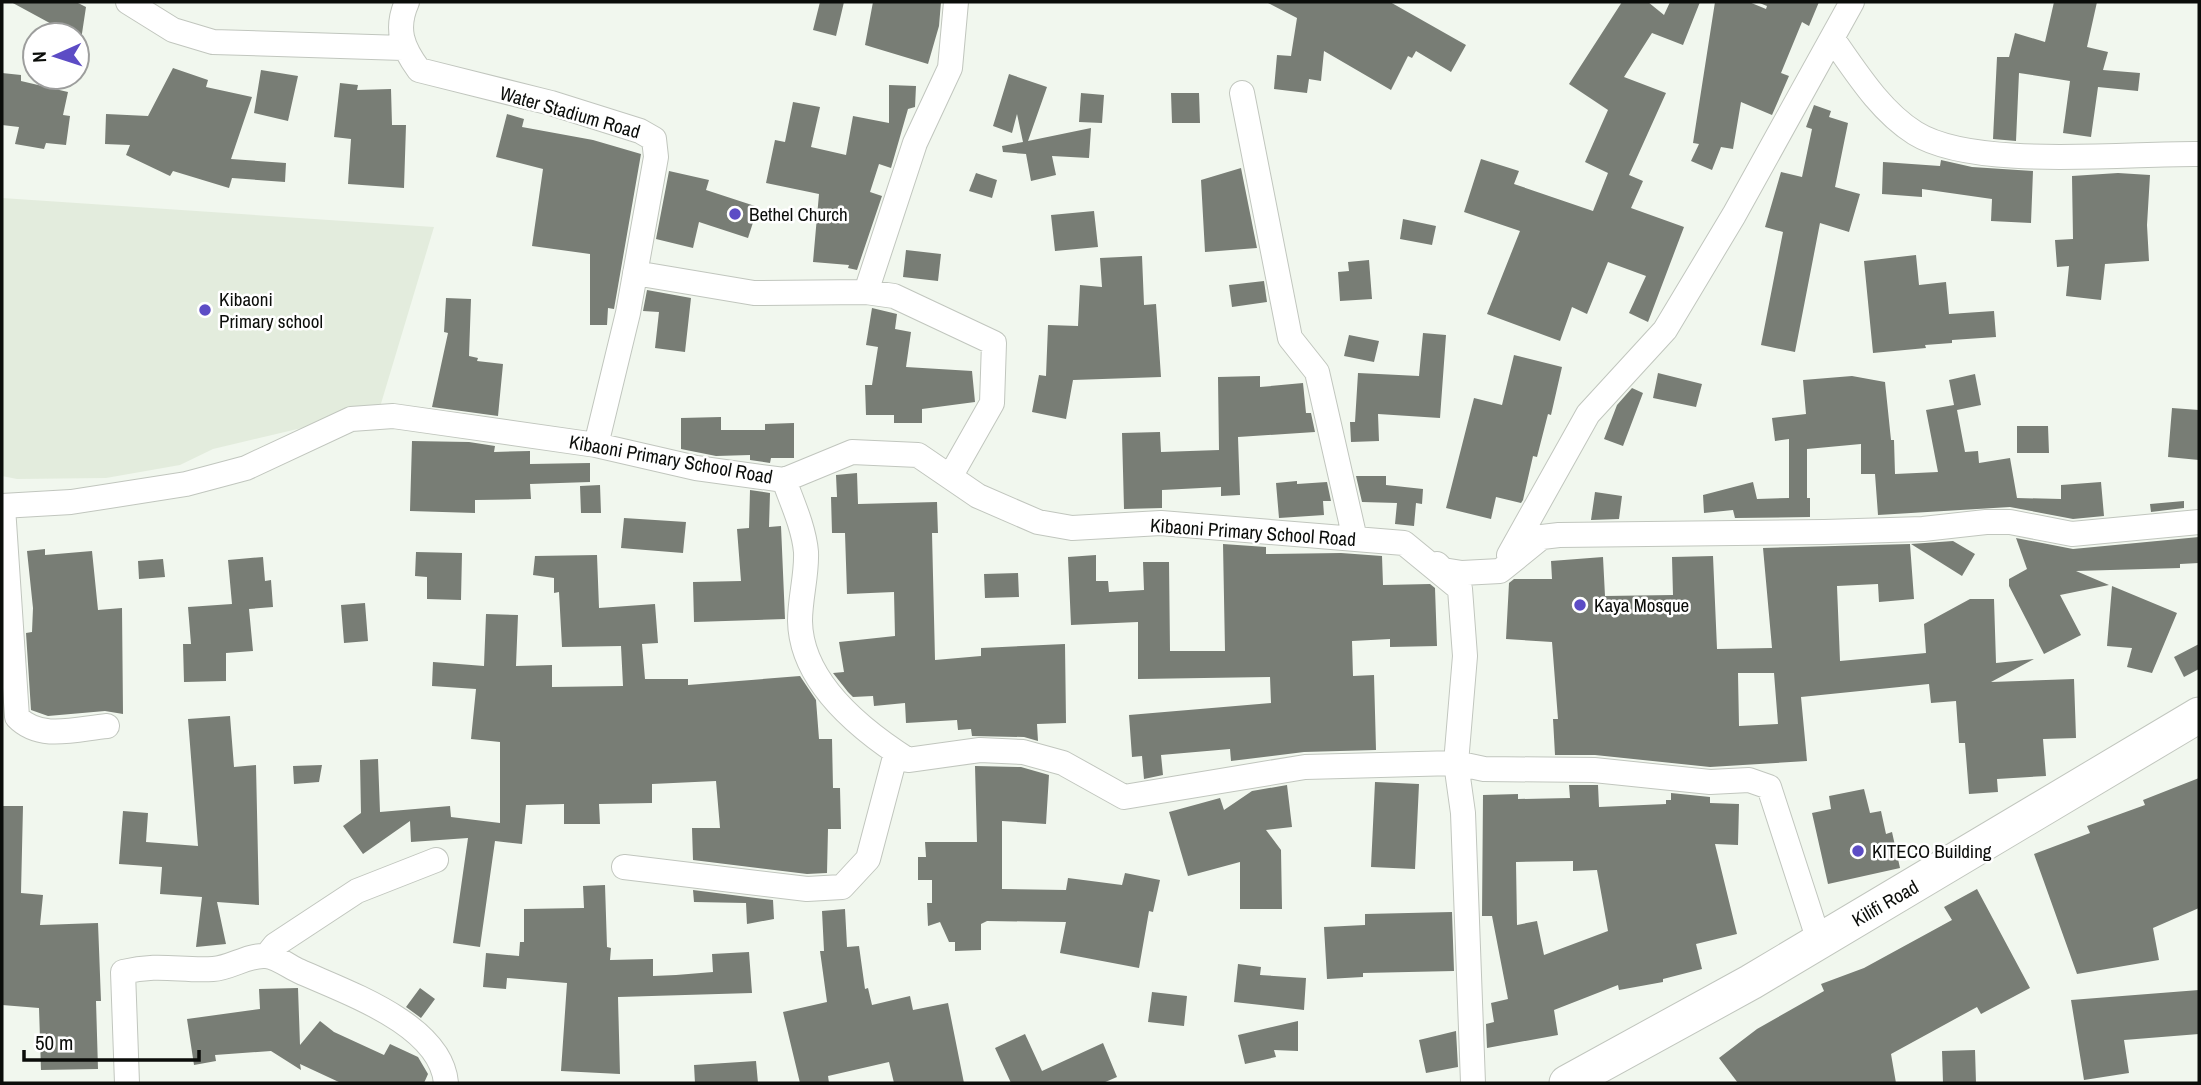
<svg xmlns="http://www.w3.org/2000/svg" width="2201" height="1085" viewBox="0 0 2201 1085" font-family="'Archivo Narrow',sans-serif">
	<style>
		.built { fill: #e3ecdd }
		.building { fill: #787d75; fill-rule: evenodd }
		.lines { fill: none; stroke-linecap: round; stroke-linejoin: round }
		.street-casing { stroke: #c1c6be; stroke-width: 26 }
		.secondary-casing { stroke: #c1c6be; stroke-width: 37 }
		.street { stroke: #fff; stroke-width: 24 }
		.secondary { stroke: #fff; stroke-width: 35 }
		.poi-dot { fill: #5c4cc5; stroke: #fff; stroke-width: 2.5 }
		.labels { text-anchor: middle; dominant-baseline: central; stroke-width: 5; stroke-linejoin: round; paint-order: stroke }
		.street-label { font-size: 19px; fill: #0b0d0a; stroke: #fff }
		.poi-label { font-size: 19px; fill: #0b0d0a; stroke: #fff; text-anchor: start }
	</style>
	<rect width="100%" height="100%" fill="#f1f7ee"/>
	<path class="built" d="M2,198L434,227L377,417L323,423L213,449L180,465L106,478L17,479L2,476Z"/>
	<path class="building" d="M11,2H76L86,7L81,40Z
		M820,2H844L836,36L813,30Z
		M873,2H941L939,26L928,64L865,45Z
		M1266,2H1390L1466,45L1451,72L1416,51L1412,58L1408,56L1391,90L1324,51L1321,81L1309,79L1307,93L1274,89L1277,55L1291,56L1297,18Z
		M1622,2H1648L1664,15L1670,2H1700L1683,45L1652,33L1624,77L1666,93L1629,175L1643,181L1631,208L1684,227L1648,322L1629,313L1646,276L1608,262L1587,314L1572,307L1560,341L1487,314L1520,231L1464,212L1481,159L1519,171L1514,184L1593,211L1608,173L1585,162L1608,110L1569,84Z
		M1715,2H1749L1766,9L1767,6L1757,2H1819L1809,26L1802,22L1781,73L1789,76L1772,115L1741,102L1733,149L1721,147L1712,170L1691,161L1699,144L1693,143Z
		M2054,2H2097L2087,47L2108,52L2103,70L2140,73L2138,91L2098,87L2091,137L2063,133L2070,81L2019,73L2016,141L1993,139L1997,57H2009L2015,33L2045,42Z
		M173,68L208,80L206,87L252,97L231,159L286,163L285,182L232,178L229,188L173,171L170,176L126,155L130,145L105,144L106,114L148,116Z
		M261,70L298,76L288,121L254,113Z
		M2,73L21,75V81L68,92L63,115L70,116L66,145L46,143L44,149L15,144L19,127L2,125Z
		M1009,74L1047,87L1028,141L1091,128L1089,158L1052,156L1056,175L1031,181L1026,154L1003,152L1002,146L1023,142L1017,114L1012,133L993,126Z
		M340,83L358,85L357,90L391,89L392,125H406L404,188L348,184L351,139L334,137Z
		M889,85L916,86L915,107L908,109L891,168L879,164L870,192L882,196L857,270L848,268L849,265L813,262L819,194L766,183L775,140L785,142L793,102L820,107L811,147L846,155L853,116L889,123Z
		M1081,93L1104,95L1102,123L1079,122Z
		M1171,93H1199L1200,123H1172Z
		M1814,105L1831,111L1829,117L1848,123L1835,187L1860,194L1849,232L1820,223L1795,352L1761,345L1783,232L1765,227L1781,172L1802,177L1812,129L1806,127Z
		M507,114L524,119L522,127L593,140L641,154L614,309L608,308L607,325H590V254L532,246L543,169L496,157Z
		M1941,160L1972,167L2033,171L2031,223L1991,221L1992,199L1922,189V197L1882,194L1883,162L1940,166Z
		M1241,168L1257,248L1205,252L1201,180Z
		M669,171L709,180L706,190L758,207L748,238L699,222L693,248L656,239Z
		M976,173L997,180L992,198L969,191Z
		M2118,173L2150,175L2147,225L2149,261L2105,264L2101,300L2066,296L2069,266L2057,267L2055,240L2073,239L2072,176Z
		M1094,211L1098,247L1055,251L1051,215Z
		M1403,219L1436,226L1432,245L1400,239Z
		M906,250L941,254L938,281L903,277Z
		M1916,255L1919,285L1946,282L1949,314L1994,311L1996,337L1952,340V343L1925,345L1926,348L1873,353L1864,261Z
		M1142,256L1144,305L1156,304L1161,377L1073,380L1066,419L1032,412L1039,375L1046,376L1048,325L1078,326L1080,285L1102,287L1100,258Z
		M1369,260L1372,299L1340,301L1338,272L1349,271L1348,262Z
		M1264,281L1267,302L1232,307L1229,285Z
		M647,290L691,298L685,352L655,348L659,312L643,311Z
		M446,298L471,299L469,356L478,358L477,361L503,364L498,416L432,407L448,333L444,332Z
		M872,308L897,314L895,329L911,332L906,367L972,371L975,402L922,409V423H894V415H866L865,385H872L878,347L866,345Z
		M1423,333L1446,335L1440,418L1378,414L1379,441L1351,442L1350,422H1355L1358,373L1419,376Z
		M1349,335L1379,341L1374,362L1344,356Z
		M1514,355L1562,367L1551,415L1548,414L1537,457L1533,456L1523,500L1521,503L1496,497L1491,519L1446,508L1474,398L1502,405Z
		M1658,373L1702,384L1696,407L1653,398Z
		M1975,374L1981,405L1957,410L1965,452L1978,451L1979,463L2010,458L2017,498L2061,499V485L2101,482L2104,516L2073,519L2010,507L1878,515L1875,474H1861V444L1807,449V498H1810V517L1735,518L1733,510L1704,513L1703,495L1753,482L1757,499L1789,498V439L1775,441L1772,418L1806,414L1803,380L1852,376L1885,382L1891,440H1894L1895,474L1938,472L1926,410L1954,405L1949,380Z
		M1260,376V387L1303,383L1306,413H1311L1315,432L1238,437L1240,495L1221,496V487L1162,490V508L1124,509L1122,433L1160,432L1161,452L1219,450L1218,377Z
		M1632,388L1643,393L1623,446L1604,439L1617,405Z
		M2172,408L2199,410V460L2168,457Z
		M721,417V430H765V424L794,423V458H771L770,463L750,460V455L716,456L681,449V418Z
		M2017,426H2048L2049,453H2017Z
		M412,441L469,442L495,446L494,452L530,451V464L590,463V482L530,484L531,499L475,500V513L410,511Z
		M857,473L858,504L937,502L938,533H932L935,660L981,656V648L1065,644L1066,723L1037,724L1038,741L1024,737L972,736L971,729L958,730L957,720L906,723L905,703L874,706L873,696L853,697L848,692L833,673L844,672L839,642L895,636L894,592L847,594L845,533H832L831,497H837L836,475Z
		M1356,476H1386V485L1423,489L1422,504L1416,503L1414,526L1395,524L1397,503L1362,502Z
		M1297,481V484L1327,482L1331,501H1323L1324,515L1279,518L1276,483Z
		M600,485L601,513H581L580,486Z
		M750,490L770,493L769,527L781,526L785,619L694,622L693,582L741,581L737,529L749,528Z
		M1595,492L1622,496L1619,519L1591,520Z
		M2184,501V508L2151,512L2150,504Z
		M624,518L686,522L683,553L621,548Z
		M2199,537V563L2180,564V568L2076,571L2109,585L2060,595L2081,635L2044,654L2009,586V579L2027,569L2016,538L2073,549Z
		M1953,541L1975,554L1962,576L1911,544Z
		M1223,544L1266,547V554L1341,553L1382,556L1383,585L1430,584L1435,588L1437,646L1390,647V639L1352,641L1353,676L1374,675L1376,750L1304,752L1231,761L1230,749L1161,755L1163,775L1144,779L1142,756L1132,757L1129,715L1271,703L1270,677L1138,679V622L1071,625L1068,557L1096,555V581H1108L1109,592L1144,590L1143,562H1169L1170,651H1225Z
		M1910,544L1914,599L1879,602L1878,584L1837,586L1840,661L1926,653L1924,624L1970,599H1994L1996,663L2034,659L1991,682L2074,679L2076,738L2043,739L2046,776L1997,779L1998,792L1969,794L1965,743H1959L1956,701L1931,703L1929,684L1801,697L1807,761L1710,767L1595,755H1555L1553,719H1558L1552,642L1506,639L1509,583L1514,579H1552L1551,561L1603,557L1605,596L1673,595L1672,557L1713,556L1717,649L1772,648L1763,548ZM1738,673H1774L1778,724L1739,726Z
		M45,549V555L92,551L98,610L122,608L123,714L105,711L48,716L31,710L26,633L32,632L33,608L27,551Z
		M416,552L462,553L461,600L427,599V577L415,576Z
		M597,555L599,608L655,604L658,643L642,644L645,679H688V685L800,676L816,700L819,739H832L833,788H840L841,829H828L827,873L807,874L693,860L692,828H720L716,781L652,784V803L599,804L600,824H564V804L526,805L522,844L495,841L480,947L453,943L468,838L411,842L410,821L363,854L343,826L361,813L360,760L378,759L380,812L450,806L451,817L500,823V742L471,739L476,689L432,686L433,662L484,666L486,614L518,615L516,666L552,665V687L623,686L621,646L562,647L559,592L554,593V578L533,575L535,556Z
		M263,557L265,581L271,580L273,607L249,609L253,651L226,653V681L184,682L183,644H191L188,607L232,604L228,560Z
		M163,559L165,577L139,579L138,561Z
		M1018,573L1019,597L985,598L984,574Z
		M2112,586L2177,613L2152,673L2127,667L2132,648L2107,646Z
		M365,603L368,641L344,643L341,605Z
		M2199,644V669L2184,677L2174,657Z
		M230,716L234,767L256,765L259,905L217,902L226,944L196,947L202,897L160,894L162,867L119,864L123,811L148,813L146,842L198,846L188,719Z
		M322,765L319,782L294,784L293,766Z
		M975,766L1021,767L1049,775L1046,824L1002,821V889L1066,890L1068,878L1122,885L1125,873L1160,880L1153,912L1149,911L1139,968L1060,953L1066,922L987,921L981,924V950L955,951V942H949L940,922L928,926L927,903H932V880H918V857H926L925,842H977Z
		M2199,778V908L2153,928L2159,960L2077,974L2034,854L2090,833L2087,826L2145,805L2143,800Z
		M1375,782L1419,784L1415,869L1371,867Z
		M1287,785L1292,827L1266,830L1281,850L1282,909H1240V862L1188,876L1169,812L1220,798L1224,810L1252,791Z
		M1569,785H1598L1599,807L1666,804V800H1671V793L1710,797V803L1739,804L1738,845L1715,844L1737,934L1696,944L1702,969L1663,979V982L1619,990L1618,985L1554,1010L1558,1035L1487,1048L1486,1024L1494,1022L1491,1003L1508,999L1492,916H1482L1483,795L1518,794V799L1570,798ZM1573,861V871L1597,870L1608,931L1544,955L1537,921L1517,925L1516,862Z
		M1864,789L1870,813L1881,811L1886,834L1892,832L1900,868L1828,884L1812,813L1831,809L1829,796Z
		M2,806H23L21,893L43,895L40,925L98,923L101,1001H96L98,1069L41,1070L39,1008L2,1005Z
		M605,885L607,947L611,948L610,960L653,959V976L676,975L713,972L712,954L749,952L752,993L618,997L620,1074L561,1071L567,983L507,978L506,989L483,987L486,953L519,956L520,942H524V909L584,908L583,886Z
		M1977,889L2030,988L1981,1014L1977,1007L1891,1054L1896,1083H1738L1719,1058L1757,1029L1824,991L1821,984L1864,968L1952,920L1944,907Z
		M693,890L773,900L774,919L747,924L746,903L694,902Z
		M845,909L847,947L859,946L865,989L868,988L872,1005L910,996L913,1010L948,1003L964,1083H894L889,1062L828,1076L829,1083H800L783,1012L827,1002L820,951H824L822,911Z
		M1452,912L1454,971L1363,973V977L1327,979L1324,927L1365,925V914Z
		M1238,964L1261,967L1260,975L1306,978L1304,1010L1234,1002Z
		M298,988L300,1045L320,1021L334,1032L384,1055L390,1044L418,1057L428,1074L424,1083H341L300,1064L301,1070L271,1051L215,1055L216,1061L194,1065L187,1019L260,1009L259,989Z
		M420,988L435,999L421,1018L406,1007Z
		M2199,990V1034L2124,1040L2129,1073L2084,1080L2071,1000Z
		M1152,992L1187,996L1184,1026L1148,1022Z
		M1298,1021V1051L1274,1050L1276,1057L1245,1064L1238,1035Z
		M1456,1031L1458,1067L1426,1073L1419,1040Z
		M1025,1034L1042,1071L1103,1043L1117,1077L1103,1083H1011L995,1048Z
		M1975,1050L1976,1083H1943L1942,1051Z
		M756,1061L758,1083H695L694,1065Z"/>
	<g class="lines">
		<g class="street-casing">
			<path id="street" d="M128,2L173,30L213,42L403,48
				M407,2C395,29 402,47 419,70L551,103L640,131L654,139L656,157L628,313L596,445
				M1832,38C1856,72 1880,111 1915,133C1974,170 2127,153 2199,154
				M1242,93L1290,338L1317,372L1355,539
				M635,273L754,293L866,292L894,296L994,343L992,403L950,477
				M866,292L915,143L950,68L956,2
				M784,480C792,502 804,528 806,552C807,575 800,598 800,621C801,682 861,730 908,760L980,750L1023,752L1063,763L1124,797L1305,767L1456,763L1463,813L1473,1083
				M2,506L71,502L186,484L246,468L351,419L393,416L596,445L696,468L784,480L852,452L918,455L978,496L1038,522L1072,528L1161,523L1404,543L1460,589L1465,656L1456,763L1484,769L1594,770L1710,782L1749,780L1769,787L1819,941
				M3,507L17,717C40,741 76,729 107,726
				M1509,555L1588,414L1665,330L1734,215L1852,2
				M1437,564L1443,570L1462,573L1500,571L1542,537L1559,535L1824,532L1923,529L1986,522H2010L2072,534L2199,522
				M624,867L807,889L842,887L868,859L896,753
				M267,955L275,945L357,891L436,860
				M127,1083L123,972C159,963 180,971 213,969C231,968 247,955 265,956C275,956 290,967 299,971C345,992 441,1024 446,1083"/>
		</g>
		<g class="secondary-casing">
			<path id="secondary" d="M1567,1083L1751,982L2199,715"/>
		</g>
		<use href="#street" class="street"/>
		<use href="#secondary" class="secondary"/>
	</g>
	<g class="poi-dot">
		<circle cx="735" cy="214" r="7"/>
		<circle cx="205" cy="310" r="7"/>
		<circle cx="1580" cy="605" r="7"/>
		<circle cx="1858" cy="851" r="7"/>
	</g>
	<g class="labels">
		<g class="street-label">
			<text transform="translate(570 112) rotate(16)">Water Stadium Road</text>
			<text transform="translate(671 459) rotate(10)">Kibaoni Primary School Road</text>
			<text transform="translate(1253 532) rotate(4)">Kibaoni Primary School Road</text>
			<text transform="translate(1885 903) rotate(-30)">Kilifi Road</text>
		</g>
		<g class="poi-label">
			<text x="749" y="214">Bethel Church</text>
			<text x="219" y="299">Kibaoni<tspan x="219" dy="22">Primary school</tspan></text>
			<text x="1594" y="605">Kaya Mosque</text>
			<text x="1872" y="851">KITECO Building</text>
		</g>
	</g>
	<rect width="2201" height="1085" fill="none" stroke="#0b0d0a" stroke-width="7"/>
	<g transform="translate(56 56) rotate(267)"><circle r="33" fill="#ffffff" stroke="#9d9e9d" stroke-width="2"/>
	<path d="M0-5L12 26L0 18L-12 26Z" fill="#5c4cc5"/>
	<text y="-10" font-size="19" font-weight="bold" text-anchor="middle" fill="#0b0d0a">N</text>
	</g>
	<path d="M24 1050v10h175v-10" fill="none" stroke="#0b0d0a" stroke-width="3.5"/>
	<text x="35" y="1050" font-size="21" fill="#0b0d0a" stroke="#ffffff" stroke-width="5" paint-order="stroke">50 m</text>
</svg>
